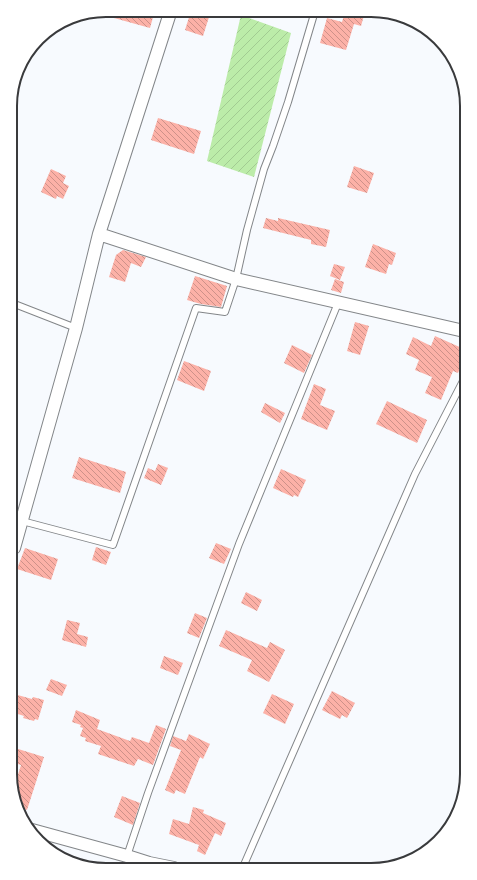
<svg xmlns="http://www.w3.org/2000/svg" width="477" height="880" viewBox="0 0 477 880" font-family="'Crimson Pro',serif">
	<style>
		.garden { fill: url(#garden-furrows) }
		.building { fill: url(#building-back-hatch) }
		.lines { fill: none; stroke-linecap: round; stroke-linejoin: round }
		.service-casing { stroke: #838689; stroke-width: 8 }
		.minor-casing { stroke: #838689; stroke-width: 14 }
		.service { stroke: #fff; stroke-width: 6 }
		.minor { stroke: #fff; stroke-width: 12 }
		.rim { fill: none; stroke: #393a3c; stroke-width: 2 }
	</style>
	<defs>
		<pattern id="garden-furrows" width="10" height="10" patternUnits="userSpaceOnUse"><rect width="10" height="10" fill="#bceca9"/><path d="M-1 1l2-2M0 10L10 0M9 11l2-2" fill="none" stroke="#a2cb92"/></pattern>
		<pattern id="building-back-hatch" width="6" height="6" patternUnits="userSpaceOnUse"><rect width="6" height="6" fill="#fcb1a7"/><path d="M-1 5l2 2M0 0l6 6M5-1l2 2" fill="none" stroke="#cd9189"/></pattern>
	</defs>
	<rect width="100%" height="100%" fill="#f7fafe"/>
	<path class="garden" d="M241,15L291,33L254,177L207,161Z"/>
	<path class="building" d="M106,10H155L150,28L96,13Z
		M191,11H199L210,14L203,36L185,30Z
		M345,12H365L361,26L354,24L346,50L320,43L327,18L342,22Z
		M158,118L201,131L194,154L151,140Z
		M354,166L374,173L367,193L347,187Z
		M51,169L66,176L63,183L69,186L63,199L57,196L56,199L41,192Z
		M266,218L278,221V218L330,230L326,247L311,244V240L263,228Z
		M373,244L396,253L392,265L389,264L386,274L365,267Z
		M123,250L146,257L141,267L131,263L125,282L109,277L116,255Z
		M334,264L345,267L340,280L330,276Z
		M195,276L227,286L221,307L201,304L187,300Z
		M335,279L344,282L341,293L331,290Z
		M355,322L369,326L360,355L347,351Z
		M435,336L464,349V359L458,373L453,371L441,400L425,393L432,377L415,370L419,360L406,354L413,337L431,346Z
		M292,345L312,355L304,373L284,363Z
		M184,361L211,371L204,391L177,380Z
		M314,384L326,389L320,405L335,411L327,430L301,419Z
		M387,401L427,420L417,443L376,424Z
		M265,403L285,413L280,423L261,412Z
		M79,457L126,472L120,493L72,478Z
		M158,464L168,468L161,485L144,478L148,468L155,471Z
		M281,469L306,480L298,497L294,495L293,497L273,488Z
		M216,543L231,549L224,564L209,558Z
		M96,547L111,552L106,565L92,560Z
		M25,548L58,559L51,580L17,569Z
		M246,592L262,600L257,611L241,603Z
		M195,613L207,618L199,638L187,633Z
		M67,620L80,623L77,634L88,637L86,647L62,640Z
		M226,630L267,648L270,642L285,650L269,682L247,671L252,660L219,646Z
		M164,656L183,663L178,675L160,668Z
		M51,679L67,685L62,696L46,690Z
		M332,691L355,703L347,718L342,715L340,719L322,710Z
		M14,694L32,699L33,697L44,700L38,720L35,719L34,721L23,718L24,716L15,713Z
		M272,694L294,704L285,724L263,713Z
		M76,710L100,720L97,729L130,741L132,737L149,743L156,725L166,729L153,765L138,759L134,766L98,754L101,746L85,741L86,738L80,736L83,728L80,727L81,725L72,722Z
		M189,734L210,744L203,759L200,757L185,794L176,790L174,794L165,790L181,750L170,746L173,736L186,741Z
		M15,748L44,757L27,810L15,805V784L21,765L15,763Z
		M122,796L140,803L133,825L114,817Z
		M193,807L204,810L203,813L226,823L221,836L215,833L205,855L197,851L199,845L169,834L173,819L189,824Z"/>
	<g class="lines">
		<g class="service-casing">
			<path id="service" d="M12,303L76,328
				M22,521L113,545L196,308L225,312L236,279L247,230L264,169L273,146L288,102L315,11
				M127,856L148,793L239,544L338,303
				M243,867L415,474L464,379"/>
		</g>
		<g class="minor-casing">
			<path id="minor" d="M99,234L236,279L464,331
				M14,548L76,328L99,234L171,10
				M32,830L127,856L149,863L174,868"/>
		</g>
		<use href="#service" class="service"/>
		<use href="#minor" class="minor"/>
	</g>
	<path d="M0 0H477V880H0ZM106 17H371A89 89 0 0 1 460 106V774A89 89 0 0 1 371 863H106A89 89 0 0 1 17 774V106A89 89 0 0 1 106 17Z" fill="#fff" fill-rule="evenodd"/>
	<path class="rim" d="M106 17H371A89 89 0 0 1 460 106V774A89 89 0 0 1 371 863H106A89 89 0 0 1 17 774V106A89 89 0 0 1 106 17Z"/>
</svg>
